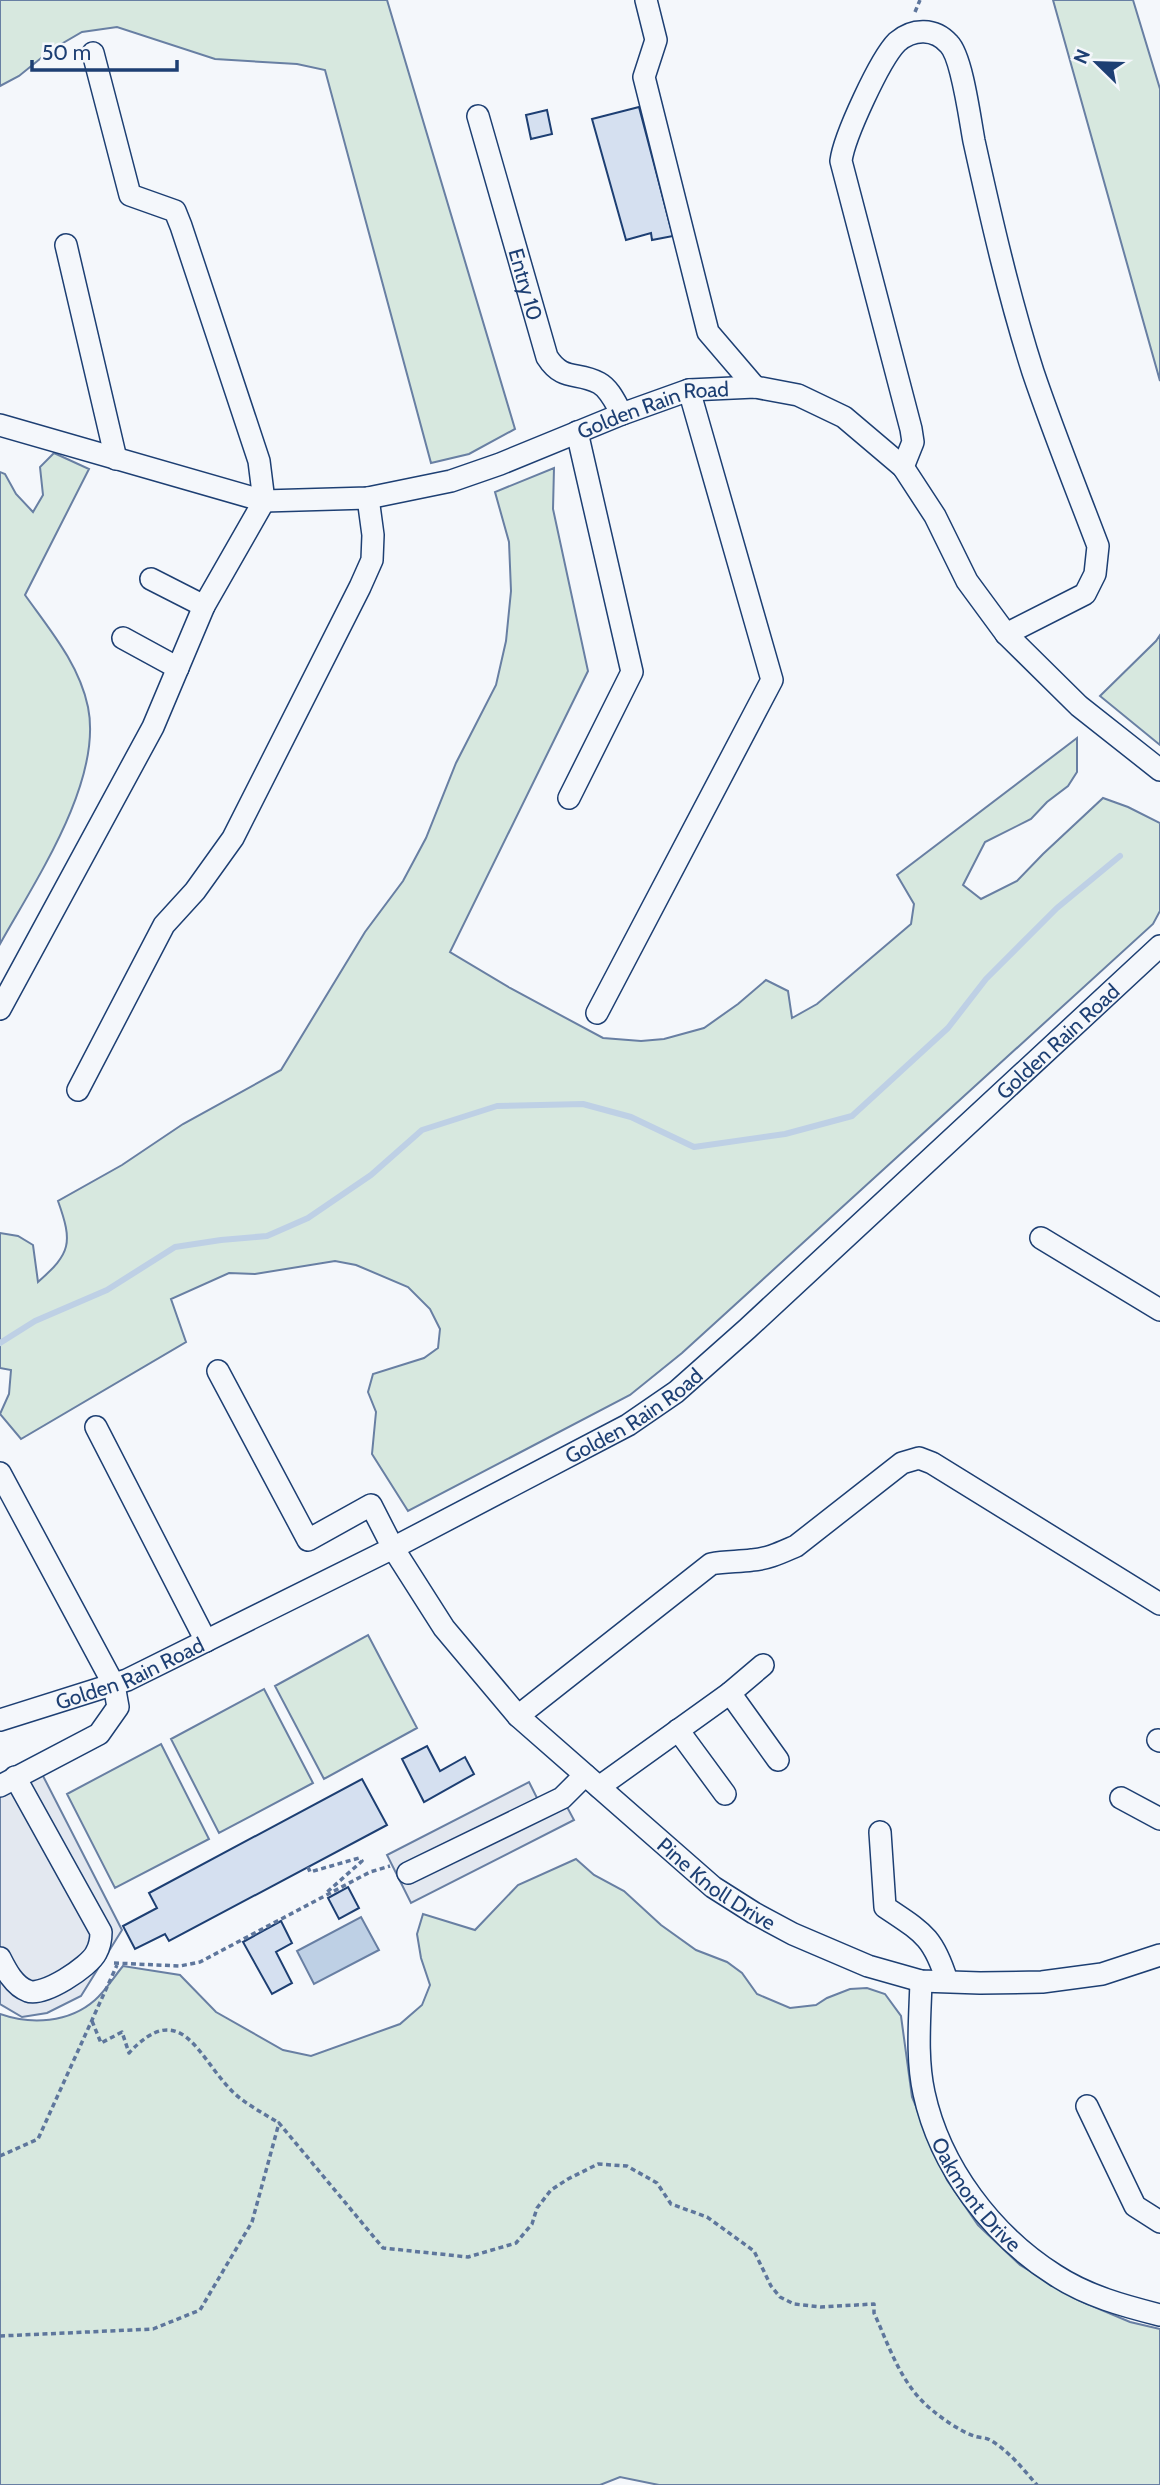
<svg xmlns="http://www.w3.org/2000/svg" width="1160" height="2485" viewBox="0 0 1160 2485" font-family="Cabin,sans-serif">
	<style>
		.green { fill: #d7e8df; stroke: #687fa3; stroke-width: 2 }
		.parking { fill: #e3e8f0; stroke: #687fa3; stroke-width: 2 }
		.water { fill: #bed0e5; stroke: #687fa3; stroke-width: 2 }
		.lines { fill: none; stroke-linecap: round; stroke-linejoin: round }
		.stream { stroke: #bed0e5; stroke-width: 6 }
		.building { fill: #d5e0f0; stroke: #1d3f73; stroke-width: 2 }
		.minor-casing { stroke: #1d3f73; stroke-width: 24 }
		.path { stroke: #5e769c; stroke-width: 3.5; stroke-dasharray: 5 3.5; stroke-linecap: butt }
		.minor { stroke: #f4f7fb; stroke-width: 21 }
		.labels { text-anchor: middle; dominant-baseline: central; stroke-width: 5; stroke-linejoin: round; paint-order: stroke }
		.street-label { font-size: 21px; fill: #1d3f73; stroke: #f4f7fb }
	</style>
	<rect width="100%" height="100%" fill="#f4f7fb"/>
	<path class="green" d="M0,0H387L515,429L469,454L431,463L325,70L297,64L215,59L117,27L82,32L51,50L19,76L0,86Z
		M1053,0H1133L1160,89V381Z
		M54,453L89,469L25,595C50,630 79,664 88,707C103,781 35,881 0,944V472L5,474L16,494L33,512L43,495L40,467Z
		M554,468L553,509L588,671L450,952L510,988L603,1038L641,1041L664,1039L704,1028L738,1004L766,980L788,991L792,1018L817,1004L911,924L914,904L897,875L1077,738V772L1068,786L1047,802L1031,819L985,842L963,885L981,899L1017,881L1043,854L1103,798L1128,807L1160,823V911L1153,924L682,1353L630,1395L408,1511L372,1454L376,1412L368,1392L373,1374L424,1358L438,1348L440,1329L430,1309L408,1287L356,1265L335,1261L255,1274L229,1273L171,1299L186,1342L21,1439L0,1414L9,1394L11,1370L0,1368V1233L18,1236L33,1245L38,1282C71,1253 73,1243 58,1201L122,1165L183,1124L281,1070L365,932L403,881L426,838L456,763L496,685L506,641L511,591L509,542L495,492Z
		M1160,635V745L1100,696L1156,641Z
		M368,1635L417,1728L324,1779L275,1686Z
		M264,1689L313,1783L219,1833L171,1739Z
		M161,1744L209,1839L115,1888L67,1794Z
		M576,1859L594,1875L624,1891L661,1925L696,1950L727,1962L742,1973L757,1994L790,2008L816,2005L827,1998L850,1989L867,1988L885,1994L901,2016L912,2097L947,2180L978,2225L1020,2265L1078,2300L1130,2322L1160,2329V2485H659L620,2477L600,2485H0V2014C31,2025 69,2023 95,2000C105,1991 114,1977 123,1966L180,1975L216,2012L283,2050L311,2056L400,2024L422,2005L430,1985L421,1958L417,1934L423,1914L475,1930L518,1885Z"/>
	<path class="parking" d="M41,1772L122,1930L81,1996L47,2013L22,2017L0,2004V1794Z
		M529,1782L538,1800L558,1790L574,1820L411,1903L387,1855Z"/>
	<path class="water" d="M361,1917L379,1950L314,1984L297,1951Z"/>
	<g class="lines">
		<path class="stream" d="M0,1343L35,1321L107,1290L175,1247L221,1240L267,1236L308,1218L371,1175L422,1130L497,1106L583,1104L631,1117L694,1147L785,1134L852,1116L948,1028L986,979L1057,908L1120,856"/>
	</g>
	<path class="building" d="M639,107L673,236L652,240L651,233L626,240L592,119Z
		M547,110L552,134L531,139L526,115Z
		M427,1746L440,1771L465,1757L474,1774L424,1802L402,1759Z
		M362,1779L387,1825L169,1941L165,1934L135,1949L123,1926L157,1908L149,1893Z
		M348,1887L359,1908L339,1919L328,1898Z
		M281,1921L292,1943L276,1952L292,1983L272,1994L243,1942Z"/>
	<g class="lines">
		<g class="minor-casing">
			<g id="minor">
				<path d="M646,0L656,40L644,77L708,332L755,387"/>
				<path id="s1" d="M478,116L547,357C563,382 577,371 599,383C610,389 616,404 622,414"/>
				<path d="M66,245L116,459"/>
				<path id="s2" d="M0,425L264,501L368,498L451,481L500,464L622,414L689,390L755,387L798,395L844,417L903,467L935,516L967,581L1006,634L1079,706L1160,770"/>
				<path d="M903,467L913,442L911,429L841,161C844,137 880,59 897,42C913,28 935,28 949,44C962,57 970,120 974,141C991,218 1009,297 1033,372C1053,431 1076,488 1098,546L1095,574L1085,594L1006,634"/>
				<path d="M151,579L204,606"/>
				<path d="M123,638L178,668"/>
				<path d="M569,798L632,672L577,432"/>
				<path d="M0,1009L153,727L204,606L264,501L259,461L181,226L175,211L130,195L93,53"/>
				<path d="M597,1013L772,680L689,390"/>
				<path d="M78,1090L164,925L195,891L233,838L360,587L372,560L373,535L368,498"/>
				<path d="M1041,1238L1160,1310"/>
				<path id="s3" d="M218,1371L308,1540L371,1505L393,1548L444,1628L518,1716L713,1887L754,1913L793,1934L868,1966L921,1981L980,1983L1042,1982L1102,1974L1160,1955"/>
				<path d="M96,1427L206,1641"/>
				<path d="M0,1473L114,1685L118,1707L99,1734L0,1786"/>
				<path d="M730,1693L763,1665"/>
				<path d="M518,1716L711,1564C726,1561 738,1562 752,1560C768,1559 782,1552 796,1546L902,1463L919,1458L932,1463L1160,1604"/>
				<path id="s4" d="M0,1720L127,1680L393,1548L628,1425L676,1392L747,1329L1160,946"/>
				<path d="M678,1730L725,1794"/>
				<path d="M1158,1740L1160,1741"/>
				<path d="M599,1787L730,1693L778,1760"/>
				<path d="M1121,1798L1160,1819"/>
				<path d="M880,1832L885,1907C922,1932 933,1936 947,1981"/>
				<path d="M408,1873L562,1798L585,1775"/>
				<path d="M0,1958C6,1970 14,1986 28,1991C43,1997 89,1967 96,1953C100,1946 101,1940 101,1932L15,1777"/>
				<path id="s5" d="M921,1981C920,2018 916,2057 924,2093C940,2167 992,2235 1055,2275C1087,2296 1124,2306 1160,2315"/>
				<path d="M1087,2106L1135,2206L1160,2222"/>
			</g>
		</g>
		<path class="path" d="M915,12L920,0
			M308,1867L310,1872L359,1858L362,1861L325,1894
			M114,1963L180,1966L200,1962L370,1872L390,1866
			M92,2021L101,2043L122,2032L129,2053C180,1998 197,2054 230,2089C243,2103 263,2113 279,2123
			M0,2156L38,2139L117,1965
			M0,2336L153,2329L200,2310L252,2222L279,2123L383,2248L468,2257L516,2243L532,2224L537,2208L551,2190L568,2179L598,2164L627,2166L657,2183L671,2204L707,2217L754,2251L771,2286L780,2297L794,2304L821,2307L874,2304V2313C890,2348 901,2385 932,2410C944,2420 960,2431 974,2436C979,2438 985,2437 990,2440C1009,2451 1023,2469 1037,2485"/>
		<use href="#minor" class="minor"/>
	</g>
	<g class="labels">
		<g class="street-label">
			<text stroke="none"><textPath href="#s1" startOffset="175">Entry 10</textPath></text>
			<text stroke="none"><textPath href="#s2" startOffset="679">Golden Rain Road</textPath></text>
			<text stroke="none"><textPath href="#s4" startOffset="1272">Golden Rain Road</textPath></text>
			<text stroke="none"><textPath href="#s4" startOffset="705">Golden Rain Road</textPath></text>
			<text stroke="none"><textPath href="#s4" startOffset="138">Golden Rain Road</textPath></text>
			<text stroke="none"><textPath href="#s3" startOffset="782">Pine Knoll Drive</textPath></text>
			<text stroke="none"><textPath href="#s5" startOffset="228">Oakmont Drive</textPath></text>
		</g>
	</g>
	<g transform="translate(1097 63) rotate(293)" stroke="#f4f7fb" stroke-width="5" paint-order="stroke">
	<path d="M0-5L12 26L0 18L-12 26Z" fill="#1d3f73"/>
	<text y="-10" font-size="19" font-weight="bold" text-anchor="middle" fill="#1d3f73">N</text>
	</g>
	<path d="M32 60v10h145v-10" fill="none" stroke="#1d3f73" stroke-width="3.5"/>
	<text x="42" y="60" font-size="21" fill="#1d3f73" stroke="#f4f7fb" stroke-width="5" paint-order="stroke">50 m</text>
</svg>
